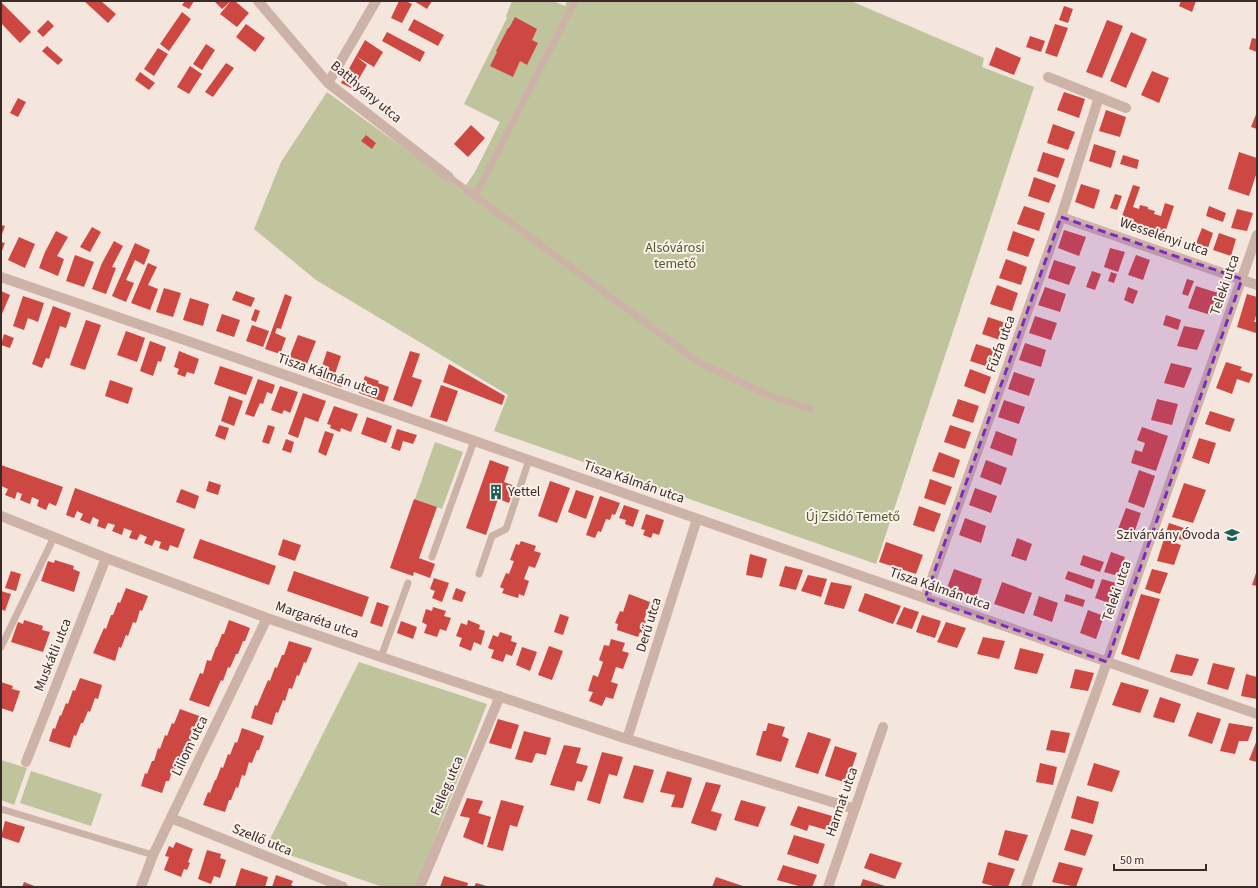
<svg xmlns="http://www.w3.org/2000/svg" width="1258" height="888" viewBox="0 0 1258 888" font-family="'Source Sans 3',sans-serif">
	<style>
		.green { fill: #bfc49c }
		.building { fill: #cd4842 }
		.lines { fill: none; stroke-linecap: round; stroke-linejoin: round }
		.service { stroke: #cdb2a8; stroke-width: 7 }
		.minor { stroke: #cdb2a8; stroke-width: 10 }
		.marked { fill: #7b2cbf; fill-opacity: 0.2; stroke: #7b2cbf; stroke-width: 3; stroke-dasharray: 8 5; stroke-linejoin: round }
		.labels { text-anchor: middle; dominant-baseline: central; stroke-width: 4; stroke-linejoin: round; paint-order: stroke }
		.street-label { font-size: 14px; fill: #3a2b29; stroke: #fbf0ea }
		.park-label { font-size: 14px; fill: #525a2b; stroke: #fbf0ea }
		.poi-label { font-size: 14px; fill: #3a2b29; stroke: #fbf0ea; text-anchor: start }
	</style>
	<rect width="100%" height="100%" fill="#f4e5dd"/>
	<path class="green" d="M512,1H553L565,6L567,1H851L984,58L982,67L1034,87L876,564L494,431L508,395L316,280L254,229L281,162L327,92L462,191L475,172L500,122L464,104L507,18L506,16Z
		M435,442L463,452L442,509L415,499Z
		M359,662L487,704L416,887H383L266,847Z
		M1,760L27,768L14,805L1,800Z
		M31,771L102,794L91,826L20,803Z"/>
	<path class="building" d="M84,1H101L116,14L108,23Z
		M185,1H194L189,9L182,5Z
		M214,1H231L222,9Z
		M231,1H235L249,13L237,27L220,14Z
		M399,1H406L412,4L402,23L391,18Z
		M414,1H432L427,9Z
		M1181,1H1196L1192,12L1179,6Z
		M2,3L31,32L20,43L1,23V4Z
		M1064,6L1073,9L1068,23L1059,20Z
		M182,12L191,19L169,51L160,44Z
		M515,17L537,29L532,40L538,43L527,65L520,61L513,77L490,66L497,52L496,51L508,28H509Z
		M414,19L444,35L438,46L408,30Z
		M48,20L54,26L43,37L37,31Z
		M1107,20L1123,26L1102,78L1086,72Z
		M246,24L265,38L255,52L236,37Z
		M1055,24L1068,28L1057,57L1045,53Z
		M387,32L425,52L420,62L382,41Z
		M1131,32L1147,39L1126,88L1110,81Z
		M1030,36L1045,41L1041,52L1026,47Z
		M1252,38L1257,39V52L1249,49Z
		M365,40L383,52L374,67L357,57L367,65L353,89L341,83Z
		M206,44L215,50L202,70L193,64Z
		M47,46L63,60L58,65L42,51Z
		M996,47L1021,58L1014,75L989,65Z
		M158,48L168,54L154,76L144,69Z
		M226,63L234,68L213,97L205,92Z
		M190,66L202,74L189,94L177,87Z
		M1152,71L1169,78L1159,103L1141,95Z
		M140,72L155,83L149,90L135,80Z
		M1064,92L1085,99L1079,118L1057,110Z
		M18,98L26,102L18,117L10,113Z
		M1106,110L1126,117L1120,137L1099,131Z
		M1257,112V129L1251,127Z
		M1053,124L1075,132L1068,150L1047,143Z
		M471,125L485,138L468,157L454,144Z
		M366,135L376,143L372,149L361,141Z
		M1094,144L1116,151L1111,168L1089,161Z
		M1043,152L1065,159L1058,178L1037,171Z
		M1239,152L1257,158V172L1249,196L1228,189Z
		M1123,155L1139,160L1137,169L1120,164Z
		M1034,177L1056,185L1049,203L1028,196Z
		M1081,184L1100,190L1094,209L1075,202Z
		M1133,185L1140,187L1133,207L1139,209L1140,205L1148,207V209L1155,211L1154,214L1161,216L1165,203L1174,206L1165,233L1121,219Z
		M1115,194L1122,196L1117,210L1110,208Z
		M1024,206L1045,213L1039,231L1017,224Z
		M1209,206L1226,213L1223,222L1206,216Z
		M1237,209L1253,213L1247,231L1231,228Z
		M1,225L5,226L1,237Z
		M92,227L101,232L90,252L80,247Z
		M1202,228L1213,233L1208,248L1196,243Z
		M1064,230L1086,237L1079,256L1058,248Z
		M56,231L68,237L57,256L64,259L58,276L39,268L45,252Z
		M1013,231L1035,239L1028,257L1007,250Z
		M1219,233L1236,239L1231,256L1213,250Z
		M19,237L35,244L25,268L8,260Z
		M114,241L123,246L112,267L116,268L106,294L92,289L102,263Z
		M1,242L5,243L1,253Z
		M135,243L150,250L144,265L135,260L126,280L134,283L126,302L112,296Z
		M1110,248L1125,252L1118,272L1104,267Z
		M75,255L94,262L84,287L66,281Z
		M1136,255L1150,260L1143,280L1128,275Z
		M1006,259L1027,267L1021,285L999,278Z
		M1054,260L1076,267L1069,285L1048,278Z
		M148,263L157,267L148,285L158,289L150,310L131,303Z
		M1092,271L1101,274L1095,290L1086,287Z
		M1111,272L1117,274L1114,283L1108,281Z
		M1187,279L1194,281L1188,296L1182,294Z
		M997,285L1018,293L1012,311L990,304Z
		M1196,286L1218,293L1211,315L1188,308Z
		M1045,287L1066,294L1060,312L1038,305Z
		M1128,287L1138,291L1133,304L1124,300Z
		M164,288L181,293L173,317L156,312Z
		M1,291L10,295L1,316Z
		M236,291L255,298L251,307L232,300Z
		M285,294L292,297L281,329L277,328L275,333L286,338L280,354L265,349Z
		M1247,294L1257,297V313L1254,322H1257L1256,333L1237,327Z
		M23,296L44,303L38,322L28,318L24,330L13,326Z
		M190,298L209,304L203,326L183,320Z
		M53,306L71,313L66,328L60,326L49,359L46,358L42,368L32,364Z
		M255,309L260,311L256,322L251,320Z
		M222,314L240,320L234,337L216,331Z
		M1166,315L1181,320L1178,330L1163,325Z
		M1035,316L1057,323L1051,340L1029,333Z
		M988,317L1009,324L1003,341L982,334Z
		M86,320L101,325L85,370L70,365Z
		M252,325L269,331L263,347L246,341Z
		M1184,326L1205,330L1197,350L1177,346Z
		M126,331L145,338L137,362L117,355Z
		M4,334L14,338L10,348L1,345Z
		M298,335L316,341L307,364L289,358Z
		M150,341L166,347L161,362L158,361L153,376L140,371Z
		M1025,343L1046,350L1041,367L1019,360Z
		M976,344L998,351L992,368L970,361Z
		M179,351L199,359L194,374L187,372L185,377L177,374L179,369L174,367Z
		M327,351L341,356L335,374L345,377L341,387L318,378Z
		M410,351L420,354L412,377L422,380L412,407L393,400Z
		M1226,362L1242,367L1240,370L1253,374L1249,383L1237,379L1232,394L1216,388Z
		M1171,363L1192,368L1184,388L1164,383Z
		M449,364L505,396L502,405L443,382Z
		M220,366L253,377L246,395L214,384Z
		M970,369L991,377L985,394L964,386Z
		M1014,372L1035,379L1029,396L1008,389Z
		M365,376L379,381L378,383L389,387L384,402L359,393Z
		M258,379L275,385L272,394L267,392L263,404L260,403L254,417L245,414Z
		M110,380L133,388L128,404L105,396Z
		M441,385L458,391L447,422L430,417Z
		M280,386L298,392L290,413L284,410L282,414L271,410Z
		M303,393L326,401L318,422L305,417L298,438L288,434Z
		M229,396L243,401L234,426L221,421Z
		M958,399L979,406L973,423L952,416Z
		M1157,399L1178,404L1172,425L1151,420Z
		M1004,400L1025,407L1019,424L998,417Z
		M334,406L358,414L351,432L341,428L340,432L330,428L331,425L327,424Z
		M1210,411L1235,419L1230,432L1205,424Z
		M367,417L392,426L386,443L361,434Z
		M219,425L229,428L225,440L215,436Z
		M268,425L275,427L269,444L262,442Z
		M950,425L971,432L965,449L944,442Z
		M1142,427L1168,436L1156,471L1131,463L1135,450L1142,452L1145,443L1137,440Z
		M397,429L417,435L413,444L403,441L400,451L391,448Z
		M325,431L334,434L326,456L318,452Z
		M996,431L1017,439L1012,456L990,448Z
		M1199,438L1216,443L1209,464L1192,458Z
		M286,439L294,442L291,453L282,450Z
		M939,452L960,460L954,478L932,471Z
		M490,460L509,467L504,482L515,486L509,503L498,499L486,535L466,528Z
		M986,460L1007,468L1001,485L980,477Z
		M1,465L63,487L56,506L49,503L46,510L37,506L39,500L32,497L30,504L20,500L22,494L17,492L15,499L5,495L8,489L1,486Z
		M1139,470L1155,476L1144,508L1128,502Z
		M930,479L952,487L945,505L924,498Z
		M209,481L221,485L218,495L206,491Z
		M550,481L570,488L557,523L538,516Z
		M1184,483L1206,490L1193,523L1172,517Z
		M75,488L185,529L178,548L170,545L168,551L159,548L161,542L155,540L152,546L144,543L147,537L140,534L137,540L129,538L132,531L124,528L122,535L112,531L115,525L108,523L105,529L97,526L99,520L93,517L90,524L80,520L83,514L77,511L74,518L66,515Z
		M975,488L997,496L991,513L969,505Z
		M181,489L199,496L195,509L176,502Z
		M576,490L594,496L586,519L568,512Z
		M600,496L620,503L615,515L612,514L610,520L606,519L601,532L598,531L595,538L586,535Z
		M414,499L437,507L419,558L435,564L430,578L414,572L413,576L390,568Z
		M624,505L639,510L633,527L625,524L626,520L619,518Z
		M919,506L941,514L934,532L913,525Z
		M1126,508L1141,513L1131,542L1115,537Z
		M646,514L664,520L659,535L653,533L651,538L643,535L645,530L641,529Z
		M965,518L986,526L981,543L959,535Z
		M1169,523L1190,530L1186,541L1165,535Z
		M1017,538L1032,544L1026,561L1011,556Z
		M200,539L276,566L269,585L193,558Z
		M283,539L301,545L295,561L278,555Z
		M1164,539L1181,545L1174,565L1157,561Z
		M521,541L536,546L534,551L541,553L535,568L529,566L524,579L529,581L524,596L519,594L518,598L502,593L504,589L500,587L506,573L509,574L514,561L510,560L516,544L519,545Z
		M886,542L923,555L916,574L879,562Z
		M1111,552L1125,557L1118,576L1104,572Z
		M750,554L767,559L762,578L746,575Z
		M1083,555L1104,562L1100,572L1080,565Z
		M55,560L74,566L73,569L80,572L74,592L41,581L48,561L54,563Z
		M785,566L803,570L796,590L779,586Z
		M954,569L982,579L976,598L947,588Z
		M1152,569L1168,573L1160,594L1145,589Z
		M1257,570V586L1252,585Z
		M11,571L21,574L16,591L5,588Z
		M294,571L369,597L362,617L287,591Z
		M1068,571L1095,580L1092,589L1065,579Z
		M808,575L827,579L821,597L801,591Z
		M434,578L449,583L442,602L432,598L435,591L430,589Z
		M1102,579L1116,583L1109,603L1095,598Z
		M831,582L852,586L844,609L824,604Z
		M1002,582L1032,593L1024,614L994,604Z
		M126,588L148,596L142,611L140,610L136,623L133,622L128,636L126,635L121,648L119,647L115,661L93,653L104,628L106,629L111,615H113L118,602L120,603Z
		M456,588L466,592L462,602L452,599Z
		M1,591L11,594L5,611L1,609Z
		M865,593L901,606L893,624L858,611Z
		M629,594L650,602L644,620L646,621L642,633L640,632L638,637L617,630L618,624L615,623L620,611L623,612Z
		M1066,594L1085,600L1083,607L1064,601Z
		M1141,594L1160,599L1139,660L1121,654Z
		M1039,596L1058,603L1052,622L1033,615Z
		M377,602L389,606L382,627L370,623Z
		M433,607L446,611L444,616L451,618L446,631L440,629L437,637L424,633L427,625L422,622L426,609L432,611Z
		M904,607L919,612L912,629L896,624Z
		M1088,610L1104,616L1096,639L1080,633Z
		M560,614L569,617L563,635L554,632Z
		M922,615L941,621L935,638L916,632Z
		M24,620L43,626L42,630L50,632L43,652L11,642L18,622L23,624Z
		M229,620L250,628L245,641H243L238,654H236L230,668L228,667L223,681L221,680L209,707L189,700L200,673L203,674L207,660L211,661L216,647H217L222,634H224Z
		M468,620L480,625L479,629L485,631L481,645L474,642L471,651L459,646L462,638L456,636L461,623L467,625Z
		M401,621L417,627L413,639L397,633Z
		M946,622L966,628L957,648L937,642Z
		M500,632L512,636L511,641L517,643L512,656L506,654L503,662L491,658L494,650L488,648L493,635L498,637Z
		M983,637L1005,641L999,659L977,654Z
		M611,639L625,643L622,651L629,653L623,669L616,667L611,682L618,684L613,699L606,697L602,706L589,701L593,692L588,691L593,675L598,677L603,662L599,660L604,645L609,646Z
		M289,641L312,648L306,663L304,662L299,676L297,675L292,689L289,688L285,701L283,700L278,713L276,712L272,725L251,718L255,705L257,706L268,680L270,681L275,667L277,668L282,655H284Z
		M549,646L563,651L552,680L538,675Z
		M522,647L537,652L530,671L516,665Z
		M1020,648L1044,654L1037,674L1014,669Z
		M1176,654L1199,659L1192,676L1170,672Z
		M1213,663L1235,668L1228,690L1207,684Z
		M1075,669L1094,673L1088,691L1070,688Z
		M1246,674L1257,677V699L1241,696Z
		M80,678L102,685L98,699L95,698L90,712L88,711L83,723H81L76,736L74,735L70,748L49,741L53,728L55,729L60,715L61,716L66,703L68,704L73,690L75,691Z
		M1,682L13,686L12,689L20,691L13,712L1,708Z
		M1121,682L1149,690L1140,713L1112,705Z
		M1160,697L1181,704L1174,723L1153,717Z
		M180,709L202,717L196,731H194L190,744L187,743L182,757L180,756L175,769L173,768L169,781H166L162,793L141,786L145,773L147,774L152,761H154L158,748L160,749L165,735L167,736L172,723L174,724Z
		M1197,712L1221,719L1212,744L1188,736Z
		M498,719L519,725L511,749L489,743Z
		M768,723L785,727L782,736L789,739L781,762L756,755L763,731H766Z
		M1229,723L1253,727L1248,741H1239L1235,754L1220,751Z
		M242,728L264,736L259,750H257L252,763L249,762L245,776L242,775L238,788L236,787L231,800H229L225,812L203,805L208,792L210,793L215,780H216L221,767L223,768L228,754L230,755L235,742L237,743Z
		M1051,730L1070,733L1065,753L1046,750Z
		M524,731L551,738L546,755L536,753L532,763L515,759Z
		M808,732L831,739L818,774L795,767Z
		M1257,740V762L1249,760Z
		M564,745L581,748L576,763L588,766L582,782L577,781L574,791L550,785Z
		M835,746L857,753L847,783L825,776Z
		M602,752L623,757L617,776L609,774L600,804L587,800Z
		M1040,763L1057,767L1053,785L1036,782Z
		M1094,763L1120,771L1112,792L1087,785Z
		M634,765L654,770L643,803L623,798Z
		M667,771L692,778L683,808L671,807L675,795L660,792Z
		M706,782L721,785L711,811L722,814L716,831L691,823Z
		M1077,796L1099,802L1093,824L1071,818Z
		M467,798L483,801L478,813L491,817L483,845L463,837L470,818L460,816Z
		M501,800L524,806L517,827L510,825L503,851L487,847Z
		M741,800L766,807L758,827L734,820Z
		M798,806L839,818L834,832L809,825L807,831L790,825Z
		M5,821L25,827L19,843L1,837Z
		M1071,829L1093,835L1085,856L1064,850Z
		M1005,830L1028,835L1018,861L998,855Z
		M794,835L825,844L818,864L787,854Z
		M176,842L193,849L188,862L190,863L187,870L184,869L181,877L164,870L169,857L165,856L169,846L173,848Z
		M207,850L221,854L220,858L226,860L220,878L214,876L211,884L198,879Z
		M870,853L902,863L895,879L864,868Z
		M988,862L1015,869L1008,887H997L982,883Z
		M1059,862L1083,868L1076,887L1052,882Z
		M783,865L817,875L812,887H802L777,880Z
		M241,868L268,877L265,887H235Z
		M276,875L293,881L291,885L295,887H272Z
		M444,876L468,883L467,887H440Z
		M716,877L743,886V887H712Z
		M863,879L888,887H860Z
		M24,882L37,887H22Z
		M476,883L490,887H474Z"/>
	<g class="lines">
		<path class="service" d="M449,177L700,363L768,395L811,409
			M475,196L575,1
			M432,557L474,441
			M479,574L492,536L506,529L529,460
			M1,647L54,537
			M381,657L408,583
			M1,809L153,855"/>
		<path class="minor" d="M258,1L328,83L449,177
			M1048,77L1126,108
			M328,83L376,1
			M1061,217L1257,285
			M1,277L205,347L1257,714
			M1,516L106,558L267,618L381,657L627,739L855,809
			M925,598L1061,217L1099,97
			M627,739L697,519
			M26,762L106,558
			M171,818L343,887
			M141,887L153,855L267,618
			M420,887L500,696
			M828,887L883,727
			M1026,887L1107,662L1257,235"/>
	</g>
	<path class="marked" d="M1061,217L1242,279L1107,662L925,598Z"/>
	<defs>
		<g id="building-bare" transform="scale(1.2)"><path d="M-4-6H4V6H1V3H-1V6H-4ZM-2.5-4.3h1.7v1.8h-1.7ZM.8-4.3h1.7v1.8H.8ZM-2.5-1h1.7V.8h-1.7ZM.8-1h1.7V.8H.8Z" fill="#1b5e56" stroke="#fbf0ea" stroke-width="2.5" paint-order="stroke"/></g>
		<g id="school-bare" transform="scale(1.2)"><path d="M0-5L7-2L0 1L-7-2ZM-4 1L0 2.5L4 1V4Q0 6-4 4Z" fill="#1b5e56" stroke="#fbf0ea" stroke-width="2.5" paint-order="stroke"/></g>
	</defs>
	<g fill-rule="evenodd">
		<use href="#building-bare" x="496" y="492"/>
		<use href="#school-bare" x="1232" y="535"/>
	</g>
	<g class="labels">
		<g class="street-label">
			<text transform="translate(366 92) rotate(40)">Batthyány utca</text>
			<text transform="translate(1164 237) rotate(19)">Wesselényi utca</text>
			<text transform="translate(1225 285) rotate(-71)">Teleki utca</text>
			<text transform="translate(1001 344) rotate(-70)">Fűzfa utca</text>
			<text transform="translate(328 375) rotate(19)">Tisza Kálmán utca</text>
			<text transform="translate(634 482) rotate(19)">Tisza Kálmán utca</text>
			<text transform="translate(940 589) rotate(19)">Tisza Kálmán utca</text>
			<text transform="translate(1117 591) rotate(-71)">Teleki utca</text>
			<text transform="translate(317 620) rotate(19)">Margaréta utca</text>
			<text transform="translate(649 625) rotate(-73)">Derű utca</text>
			<text transform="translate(53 655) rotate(-68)">Muskátli utca</text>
			<text transform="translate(190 746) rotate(-64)">Liliom utca</text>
			<text transform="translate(447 786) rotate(-67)">Felleg utca</text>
			<text transform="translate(842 802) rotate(-71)">Harmat utca</text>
			<text transform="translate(262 840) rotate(22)">Szellő utca</text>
		</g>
		<g class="park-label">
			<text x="675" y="248">Alsóvárosi<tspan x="675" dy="16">temető</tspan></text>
			<text x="853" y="517">Új Zsidó Temető</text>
		</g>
		<g class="poi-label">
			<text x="508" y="492">Yettel</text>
			<text x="1220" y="535" text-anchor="end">Szivárvány Óvoda</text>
		</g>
	</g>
	<rect width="1258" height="888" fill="none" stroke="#3a2b29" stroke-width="4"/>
	<path d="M1114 864v6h92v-6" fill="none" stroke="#3a2b29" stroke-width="2"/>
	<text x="1120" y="864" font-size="12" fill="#3a2b29" stroke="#fbf0ea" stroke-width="3" paint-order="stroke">50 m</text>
</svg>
